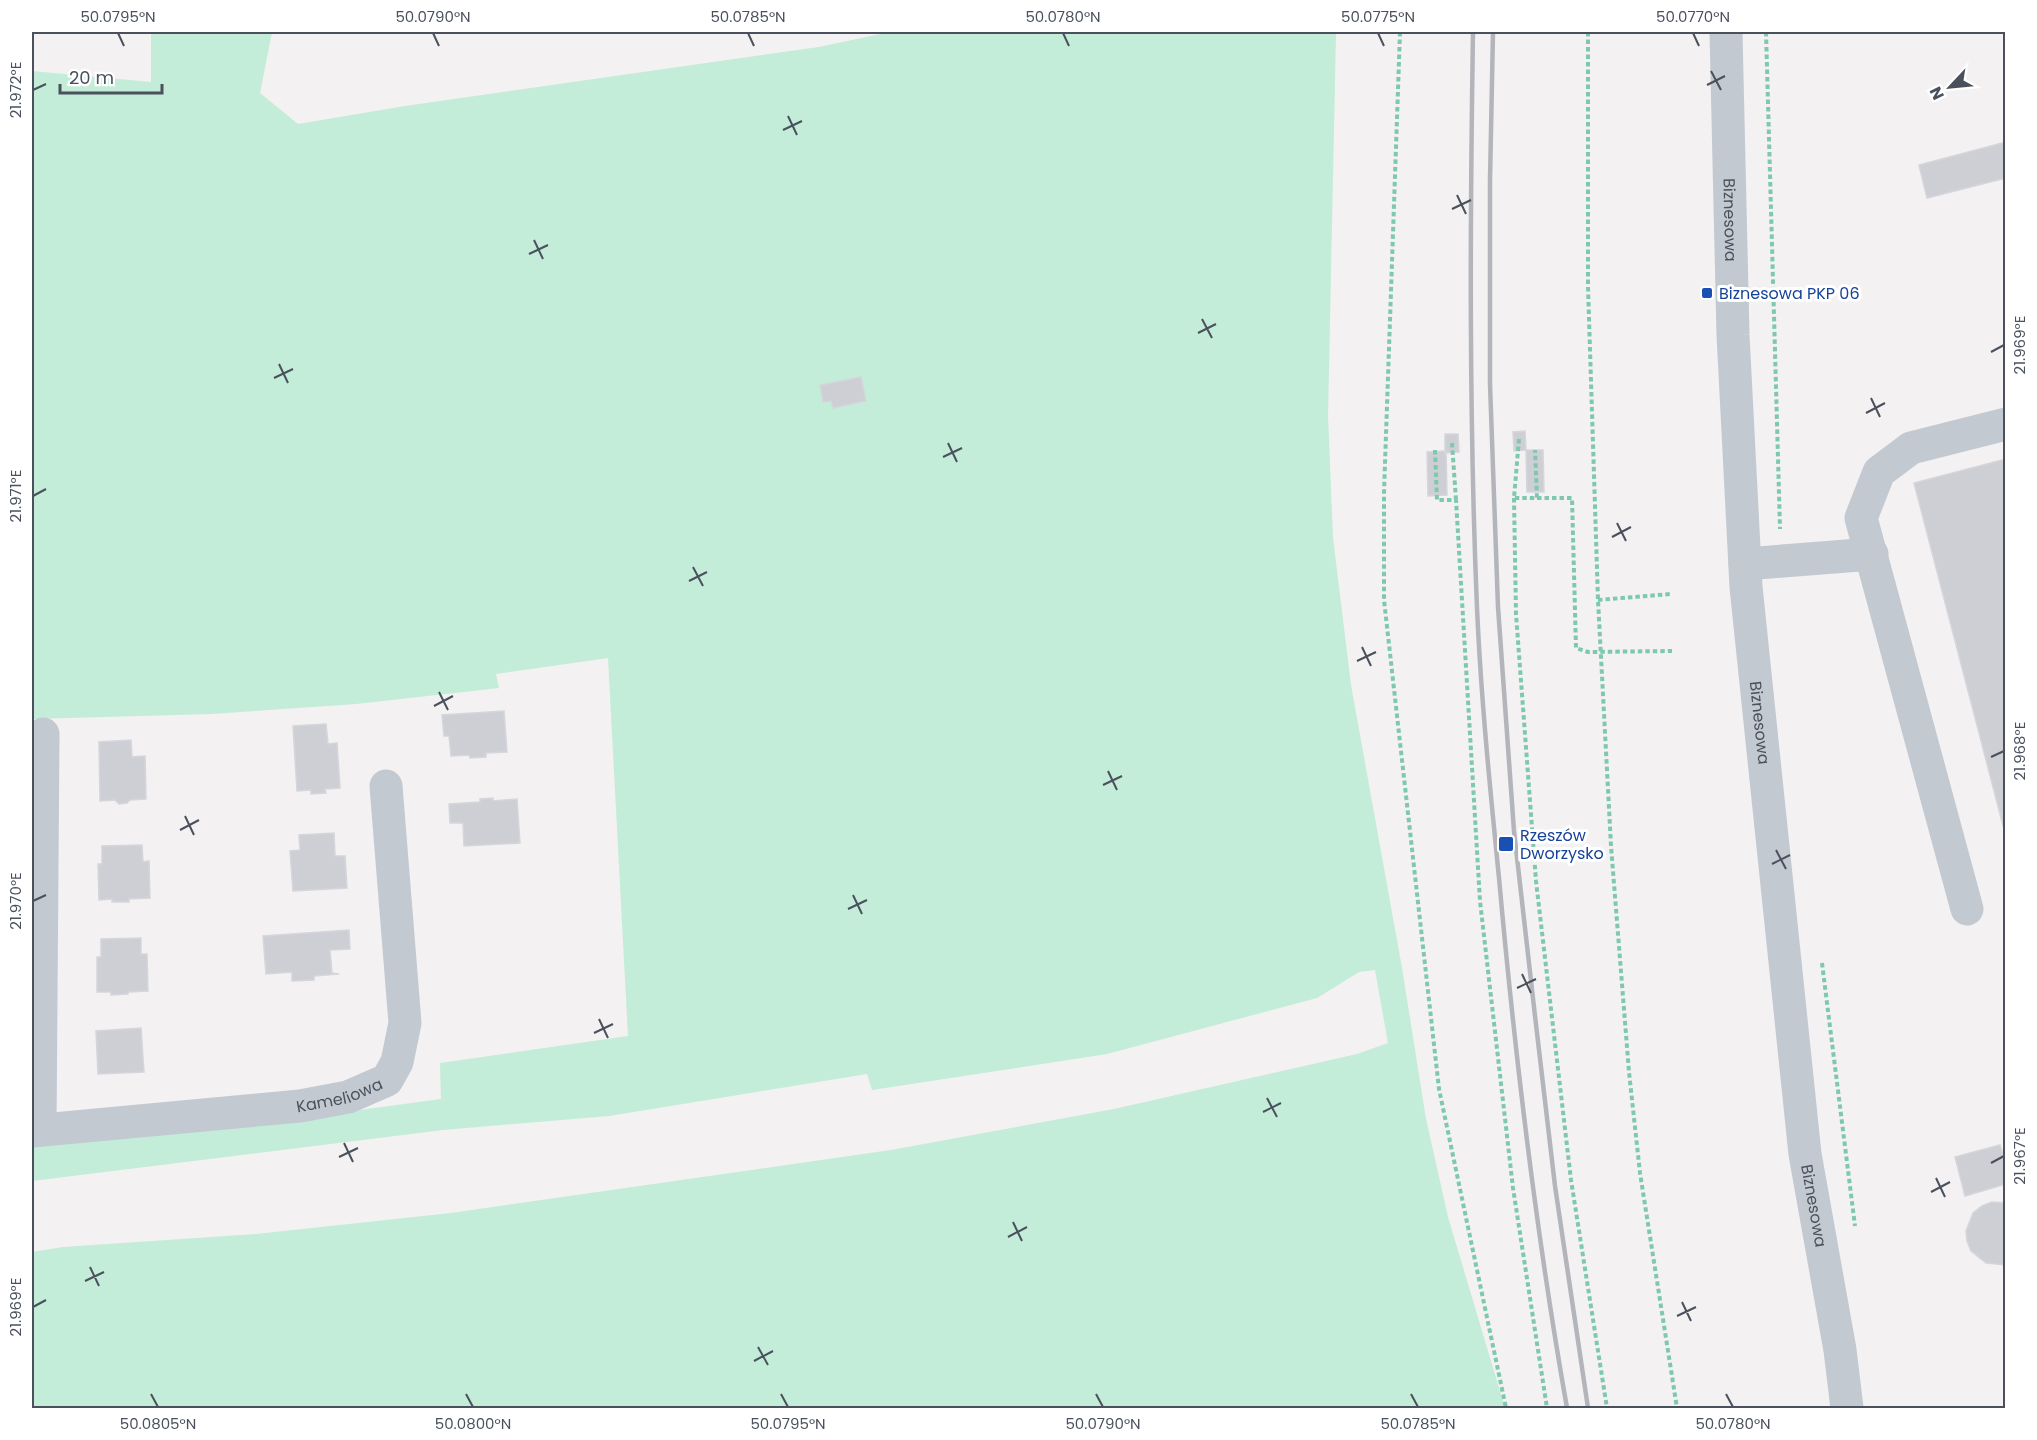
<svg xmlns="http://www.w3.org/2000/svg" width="2037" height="1440" viewBox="0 0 2037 1440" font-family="Poppins,sans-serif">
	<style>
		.green { fill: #c3ecd9 }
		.building { fill: #cecfd5; stroke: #d5d6db; stroke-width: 1.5 }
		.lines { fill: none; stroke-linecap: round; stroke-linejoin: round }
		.path { stroke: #7ec8ae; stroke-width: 4; stroke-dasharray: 4.5 3; stroke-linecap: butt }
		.minor { stroke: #c3c9d1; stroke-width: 33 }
		.rail { stroke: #b3b5ba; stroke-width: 4.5 }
		.ticks { fill: none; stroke: #4a515d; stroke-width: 2 }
		.transit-dot { fill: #1a4fb4; stroke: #fff; stroke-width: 2 }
		.labels { text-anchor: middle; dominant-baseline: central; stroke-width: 6; stroke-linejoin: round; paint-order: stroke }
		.street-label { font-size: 16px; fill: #4a515d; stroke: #fff }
		.transit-label { font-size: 16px; fill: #164399; stroke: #fff; text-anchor: start }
		.neatline { fill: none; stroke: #4a515d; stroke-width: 2 }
		.ticks-label { font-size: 15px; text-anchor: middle; fill: #4a515d }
	</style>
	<rect width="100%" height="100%" fill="#f3f1f1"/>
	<path class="green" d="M151,32H272L260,93L298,124L405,106L819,47L890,32H1336L1328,416L1333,538L1351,685L1402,968L1426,1119L1448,1217L1505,1408H32V1252L63,1247L256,1234L451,1213L891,1150L1114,1109L1357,1054L1388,1043L1375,970L1359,972L1317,998L1107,1054L872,1090L867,1074L609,1116L443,1130L32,1181V1141L264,1123L441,1099L440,1063L628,1036L608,658L496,674L499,688L356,704L211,714L32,719V71L151,82Z"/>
	<path class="building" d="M2006,142V178L1927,198L1919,165Z
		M861,377L866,401L833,408L831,401L823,402L820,385Z
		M1525,431L1526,450L1514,451L1513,432Z
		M1445,434H1458L1459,452L1445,453Z
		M1526,450H1543L1544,492H1527Z
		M1446,451L1447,495L1428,496L1427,452Z
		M2006,459V837L1914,483Z
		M504,711L507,752L486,753V757L470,758L469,755L451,756L449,736H444L442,715Z
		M326,724L328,744L337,743L340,788L325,789L326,793L311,794V790L297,791L293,726Z
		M131,740L132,757L145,756L146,799L130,800L127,803L119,804L115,800L100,801L99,742Z
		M493,798V801L517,799L520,843L464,846L463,823H450L449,804L480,802V799Z
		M334,833L335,856H345L347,888L293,891L290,851L300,850L299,835Z
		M142,845L143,862L149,861L150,898L129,899V902H112V899L99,900L98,864H102V846Z
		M349,930L350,949L330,950L332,973L339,974L314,976V980L292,981V972L266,974L263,936Z
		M141,938V954H147L148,991L128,992V994L111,995V992H97V957H101V939Z
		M141,1028L144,1072L98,1074L96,1031Z
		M2000,1145L2006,1164V1184L1965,1196L1955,1157Z
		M1992,1202L2006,1203V1265L1986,1263L1971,1251L1967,1241L1966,1231L1973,1213L1982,1206Z"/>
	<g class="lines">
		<path class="path" d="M1400,32L1384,492V600L1439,1089L1506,1408
			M1588,32V287L1598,600L1611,846L1629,1072L1640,1173L1677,1408
			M1766,32L1780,529
			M1519,439L1514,498H1537L1535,450
			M1452,443L1456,500
			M1435,450L1437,500H1456L1480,901L1513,1188L1547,1408
			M1514,498L1516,614L1536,881L1571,1180L1607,1408
			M1537,498H1572L1576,648L1588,652L1672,651
			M1598,600L1670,594
			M1822,963L1855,1226"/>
		<g class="minor">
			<path id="s1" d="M1726,32L1733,335L1746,587L1805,1154L1840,1350L1847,1408"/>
			<path d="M1745,564L1872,554"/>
			<path d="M1967,909L1861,518L1879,472L1911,448L2006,424"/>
			<path d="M40,1130L43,734"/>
			<path id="s2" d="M32,1131L300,1106L348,1097L387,1080L397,1062L405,1023L386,786"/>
		</g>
		<path class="rail" d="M1473,32C1470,224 1469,416 1477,608C1481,698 1490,788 1499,878C1515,1056 1536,1233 1567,1408
			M1493,32L1490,180V384L1498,607L1514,831L1535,1016L1555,1186L1588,1408"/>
	</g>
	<path class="ticks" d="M118,33L124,46M433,33L439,46M748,33L754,46M1063,33L1069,46M1378,33L1384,46M1693,33L1699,46M1711,71L1721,90M1707,85L1725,76M33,90L46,84M788,116L797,135M783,130L802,121M1457,195L1466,214M1452,209L1471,200M534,240L543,259M529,254L548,245M1202,319L1212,338M1198,333L1216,324M1991,352L2004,345M279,364L288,383M274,378L293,369M1871,398L1880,417M1866,413L1885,403M948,443L957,462M943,457L962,448M33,496L46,489M1617,523L1626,541M1612,537L1631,527M693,567L703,586M689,581L707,572M1362,647L1371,666M1357,661L1376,652M439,692L448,710M434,706L453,696M1991,757L2004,751M1108,771L1117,790M1103,785L1122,776M185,816L194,835M180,830L199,820M1776,850L1786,869M1772,864L1790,855M853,895L862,914M33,901L46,895M848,909L867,900M1522,974L1531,993M1517,988L1536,979M599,1019L608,1038M594,1033L613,1024M1267,1098L1277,1117M1263,1112L1281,1103M344,1143L353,1162M339,1157L358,1148M1991,1163L2004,1156M1936,1178L1945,1197M1931,1192L1950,1182M1013,1222L1022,1241M1008,1237L1027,1227M90,1267L99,1286M85,1281L104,1272M1682,1302L1691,1321M33,1307L46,1300M1677,1316L1696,1307M758,1347L768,1365M754,1361L773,1351M151,1394L158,1407M466,1394L473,1407M781,1394L788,1407M1096,1394L1103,1407M1411,1394L1418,1407M1726,1394L1733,1407"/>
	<g class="transit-dot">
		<rect x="1701" y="287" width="12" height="12" rx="3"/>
		<rect x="1498" y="836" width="16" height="16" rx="3"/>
	</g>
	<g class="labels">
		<g class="street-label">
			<text stroke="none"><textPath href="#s1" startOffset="188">Biznesowa</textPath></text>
			<text stroke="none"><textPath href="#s1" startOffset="692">Biznesowa</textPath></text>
			<text stroke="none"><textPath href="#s2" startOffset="310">Kameliowa</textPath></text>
			<text stroke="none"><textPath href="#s1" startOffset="1178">Biznesowa</textPath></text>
		</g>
		<g class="transit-label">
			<text x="1719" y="293">Biznesowa PKP 06</text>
			<text x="1520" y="835">Rzeszów<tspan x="1520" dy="18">Dworzysko</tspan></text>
		</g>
	</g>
	<rect width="2037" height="1440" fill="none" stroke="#ffffff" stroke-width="66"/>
	<g transform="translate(1950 87) rotate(244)" stroke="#ffffff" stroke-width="4.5" paint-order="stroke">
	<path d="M0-4.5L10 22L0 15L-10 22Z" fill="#4a515d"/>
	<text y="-9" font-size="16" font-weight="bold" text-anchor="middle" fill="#4a515d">N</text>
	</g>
	<path d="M60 84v9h102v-9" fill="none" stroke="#4a515d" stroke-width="3"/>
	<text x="69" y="84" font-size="18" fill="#4a515d" stroke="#ffffff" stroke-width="4.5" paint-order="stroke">20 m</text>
	<rect x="33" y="33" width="1971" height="1374" class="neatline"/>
	<g class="ticks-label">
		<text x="118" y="22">50.0795°N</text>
		<text x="433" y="22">50.0790°N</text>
		<text x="748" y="22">50.0785°N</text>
		<text x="1063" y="22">50.0780°N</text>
		<text x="1378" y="22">50.0775°N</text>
		<text x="1693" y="22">50.0770°N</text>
		<text transform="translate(16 90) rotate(-90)" y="5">21.972°E</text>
		<text transform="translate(2020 345) rotate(-90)" y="5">21.969°E</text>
		<text transform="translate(16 496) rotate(-90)" y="5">21.971°E</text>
		<text transform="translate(2020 751) rotate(-90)" y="5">21.968°E</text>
		<text transform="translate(16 901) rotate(-90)" y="5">21.970°E</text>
		<text transform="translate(2020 1156) rotate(-90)" y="5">21.967°E</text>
		<text transform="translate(16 1307) rotate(-90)" y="5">21.969°E</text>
		<text x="158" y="1429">50.0805°N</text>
		<text x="473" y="1429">50.0800°N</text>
		<text x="788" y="1429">50.0795°N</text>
		<text x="1103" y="1429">50.0790°N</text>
		<text x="1418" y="1429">50.0785°N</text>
		<text x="1733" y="1429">50.0780°N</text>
	</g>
</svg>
